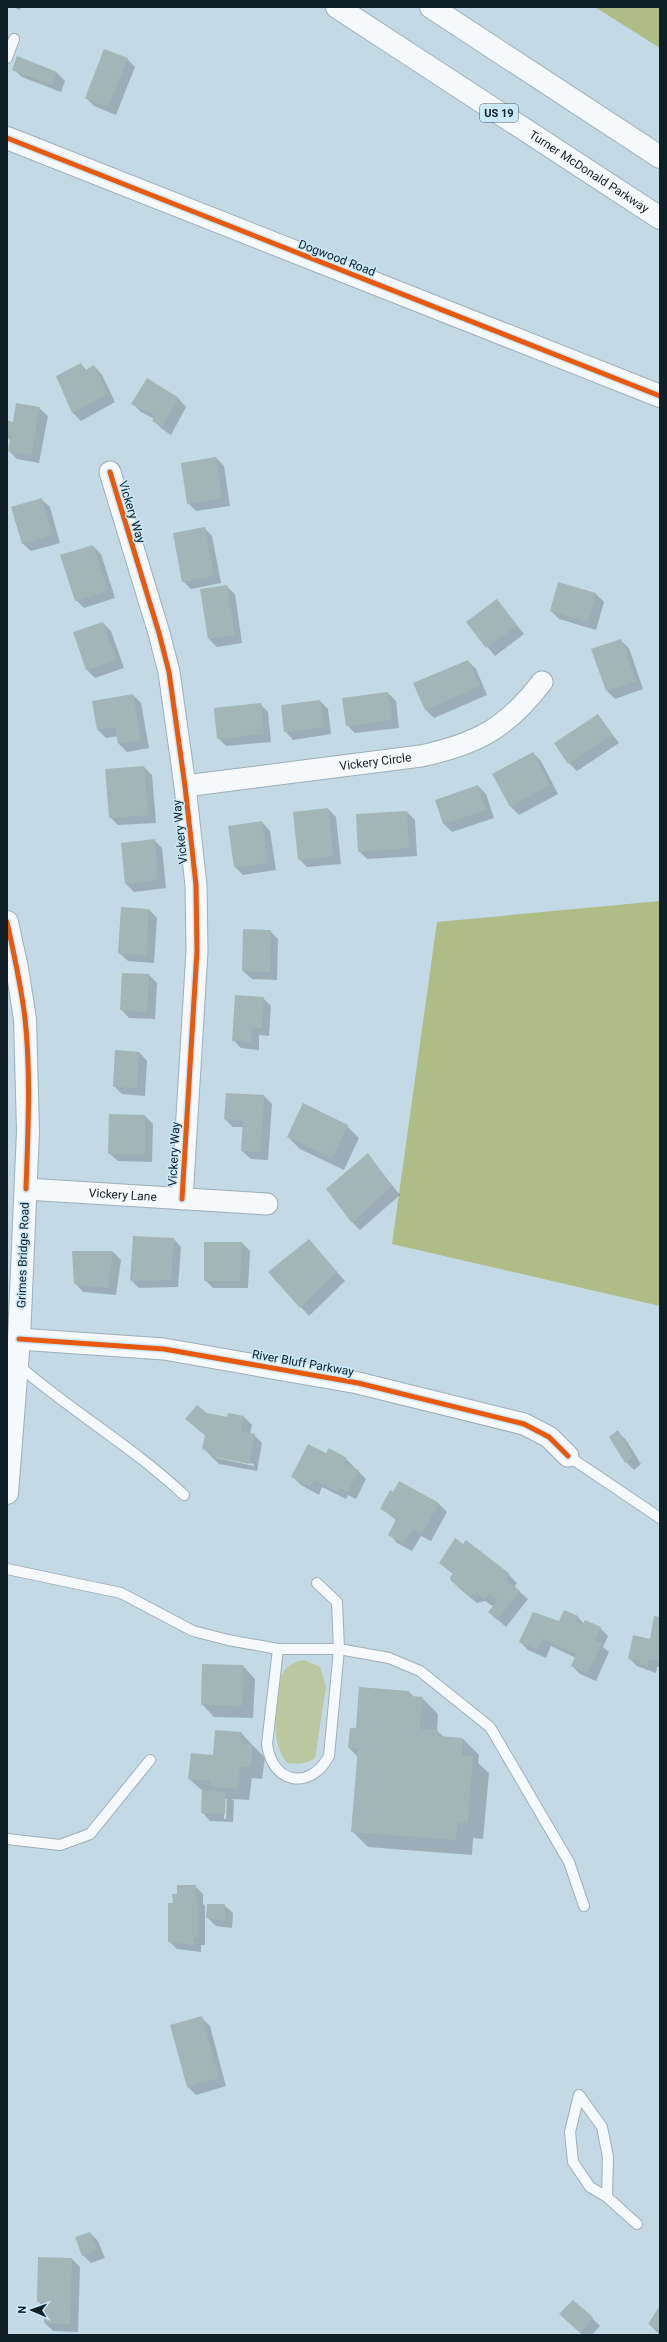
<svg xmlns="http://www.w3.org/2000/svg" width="667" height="2342" viewBox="0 0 667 2342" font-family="Roboto,sans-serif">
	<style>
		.green { fill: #bbc89f }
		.forest { fill: #afbc86 }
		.shadow { fill: #0003; fill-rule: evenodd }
		.building { fill: #a3b5b7 }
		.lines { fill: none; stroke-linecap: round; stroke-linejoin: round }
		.service-casing { stroke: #9eafb8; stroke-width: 12 }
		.minor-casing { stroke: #9eafb8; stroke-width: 23 }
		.tertiary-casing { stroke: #9eafb8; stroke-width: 24 }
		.motorway-casing { stroke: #9eafb8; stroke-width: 24 }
		.service { stroke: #f6f9fb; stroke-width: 10 }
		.minor { stroke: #f6f9fb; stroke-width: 21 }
		.tertiary { stroke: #f6f9fb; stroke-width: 22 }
		.motorway { stroke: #f6f9fb; stroke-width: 22 }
		.cycleway-casing { stroke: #c9e9fb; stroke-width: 8 }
		.cycleway { stroke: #e8590c; stroke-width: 5 }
		.labels { text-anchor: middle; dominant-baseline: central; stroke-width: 3; stroke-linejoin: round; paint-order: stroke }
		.shield { fill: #c9e9fb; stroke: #485c67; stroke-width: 1 }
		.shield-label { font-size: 11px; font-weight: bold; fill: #101f27 }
		.street-label { font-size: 12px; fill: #101f27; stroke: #c9e9fb }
	</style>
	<rect width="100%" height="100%" fill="#c3d9e5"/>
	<path class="green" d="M304,1660L320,1667L326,1687L315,1758C305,1764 299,1765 287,1763C268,1740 278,1705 281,1676C287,1666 293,1662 304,1660Z"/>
	<path class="forest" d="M595,7H660V48Z
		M660,901V1306L392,1244L437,922Z"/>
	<path class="shadow" d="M12,7H21L20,10Z
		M127,59L135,67L116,115L94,106L86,98Z
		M13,69L57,73L65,81L61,92L22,77Z
		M81,364L87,371L94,366L102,375L115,402L81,421L73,413L57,377Z
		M178,398L186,407L171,435L162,429L154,421L155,419L141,412L133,404Z
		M39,408L48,416L39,463L17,459L9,451L11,441L7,437V421L14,423Z
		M216,458L224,466L230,506L196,511L188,503Z
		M41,499L50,507L60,543L31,551L22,543Z
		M204,528L212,536L221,583L191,589L183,581Z
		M93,546L101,554L115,598L84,608L76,600Z
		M559,583L596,594L604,602L596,630L559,619L551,611Z
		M226,586L235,594L242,643L217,647L209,639Z
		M496,600L524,634L495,656L467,622Z
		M103,623L111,631L124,668L95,678L87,670L74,633Z
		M620,640L629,648L643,689L615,699L607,691Z
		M468,661L476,669L487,695L434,718L425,709Z
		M388,693L396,701L399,728L355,733L347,725Z
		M133,695L141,703L149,748L127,752L119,744L118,736L106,738L98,730Z
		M320,701L328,709L331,734L293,740L285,731Z
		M260,704L268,712L271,742L226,746L218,738Z
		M598,715L619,743L577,771L569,763Z
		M533,753L541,761L558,794L519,815L511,807L494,775Z
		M144,767L152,775L156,823L118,825L110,817Z
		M478,786L486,794L494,818L452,832L444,824L436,801Z
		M328,809L336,817L341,864L307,867L299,859Z
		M407,812L415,820L417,856L367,859L359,851Z
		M262,822L270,831L276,870L243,875L235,867Z
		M154,840L162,848L166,888L134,892L126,884Z
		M149,909L157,918L154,963L128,961L119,953Z
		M270,931L278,939L277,980L252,979L243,971Z
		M149,975L157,983L155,1019L129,1018L121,1009Z
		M263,998L271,1006L269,1036L259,1035V1050L241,1048L233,1040Z
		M116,1051L139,1052L147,1061L145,1096L122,1094L114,1086Z
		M264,1096L272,1104L268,1160L251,1159L242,1151L244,1127H233L225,1119Z
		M145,1116L153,1124L152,1162L118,1161L109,1153Z
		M347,1126L359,1138L344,1170L300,1149L288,1137Z
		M368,1155L400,1195L360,1230L352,1222Z
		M173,1238L181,1247L178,1287L139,1288L131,1280Z
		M205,1243H242L250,1251L248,1288H213L205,1280Z
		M317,1249L345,1281L309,1316L270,1273Z
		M113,1252L121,1260L116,1295L83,1292L75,1283Z
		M206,1414L228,1418L229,1414L244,1417L252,1425L250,1434L254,1435L262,1443L257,1471L219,1464L204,1449L206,1436L195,1427ZM215,1456L254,1464V1466L217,1458Z
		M618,1432L626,1440L641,1464L634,1470L626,1462L610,1437Z
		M327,1454L346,1459L366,1479L356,1499L348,1495L346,1499L322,1487L319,1495L301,1485L293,1477Z
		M400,1483L439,1504L447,1512L431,1541L421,1536L412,1551L397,1543L389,1534L396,1520L381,1508Z
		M440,1562L509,1575L517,1583L514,1587L528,1599L506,1627L489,1612L494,1607L485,1601L477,1603L460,1589L452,1581L454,1575Z
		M565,1611L578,1617L584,1624L600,1628L608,1636L603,1647L609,1652L596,1681L580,1674L572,1666L576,1658L551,1646L546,1658L528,1650L520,1642L559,1623Z
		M660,1618V1667H657L656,1673L637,1666L629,1658L651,1640Z
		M243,1666L255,1679L253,1718L214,1717L202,1704Z
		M409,1692L414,1697L422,1698L438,1714L437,1731L444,1737L463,1739L479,1755L478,1763L489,1773L483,1839L473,1838L472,1855L368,1847L352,1831L358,1757L349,1748L357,1729Z
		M241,1733L265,1758L262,1779L252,1778L249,1800L232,1799L234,1801L233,1822L210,1821L202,1812L203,1791L189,1779ZM225,1799H227L226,1819H224Z
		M195,1886L203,1894V1904L205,1906V1945H201V1952L177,1949L169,1941L174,1904L178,1895Z
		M224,1905L233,1913L232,1928L216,1926L207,1917Z
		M202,2018L210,2026L226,2086L196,2095L188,2087Z
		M90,2233L98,2241L105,2258L91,2263L83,2255Z
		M72,2259L80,2267L78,2332L53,2331L45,2323V2309L38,2301Z
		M660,2309V2335L649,2324Z
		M592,2318L600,2326L592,2335H583L569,2322Z"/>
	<path class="building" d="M104,49L128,58L108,107L85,98Z
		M17,56L57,72L52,85L12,70Z
		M81,363L84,371L94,365L108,394L72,413L56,376Z
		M147,378L179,398L162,427L152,421L155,416L131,404Z
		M16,403L40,407L31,456L8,451L11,435L7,434V420L13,422Z
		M216,457L222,498L187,504L181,463Z
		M42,498L52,535L22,544L11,507Z
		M205,527L214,576L182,582L173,533Z
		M93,545L108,590L75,601L60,555Z
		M558,582L596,593L588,622L550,611Z
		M227,585L235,635L208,639L200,589Z
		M497,599L517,625L486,648L466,622Z
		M103,622L116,660L86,670L73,632Z
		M621,639L636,681L606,691L591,649Z
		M468,660L480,686L425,710L413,683Z
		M388,692L392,720L346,726L342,698Z
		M133,694L141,740L118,744L115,727L97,730L92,701Z
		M320,700L324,727L284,732L281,705Z
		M261,703L264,734L217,739L214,708Z
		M598,714L612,735L568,764L554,743Z
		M533,752L550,785L510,807L492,774Z
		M144,766L148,815L109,818L105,769Z
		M478,785L486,810L443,824L435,800Z
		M328,808L333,856L298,860L293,812Z
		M407,811L409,848L358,852L356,814Z
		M262,821L268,863L234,867L228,826Z
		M155,839L158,880L125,884L121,843Z
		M121,907L149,909L146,955L118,953Z
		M243,929L271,930L270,972L242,971Z
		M122,973L149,974L147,1012L120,1010Z
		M235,995L264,997L262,1028H252L251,1042L232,1041Z
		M115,1050L139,1052L137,1088L113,1087Z
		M226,1093L264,1095L261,1152L241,1151L243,1120L224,1119Z
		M303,1103L348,1125L332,1159L287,1137Z
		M109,1114L145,1115V1154H108Z
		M368,1153L392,1186L352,1223L326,1189Z
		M133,1236L174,1238L171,1280L130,1281Z
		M309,1239L337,1272L300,1308L268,1272Z
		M204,1242H242L240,1281H204Z
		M72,1251H113L108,1288L74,1284Z
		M197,1405L207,1413L227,1417L228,1413L244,1416L241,1432L255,1434L249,1464L210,1456L211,1451L202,1449L205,1435L185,1419Z
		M618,1430L633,1456L625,1463L609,1437Z
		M308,1444L326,1453L329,1448L347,1458L344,1463L359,1470L348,1492L340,1488L338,1492L314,1480L310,1487L291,1477Z
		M399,1481L439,1503L422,1534L413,1529L404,1544L388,1535L397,1518L380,1509L390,1490L393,1492Z
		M455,1538L463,1544L466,1540L510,1574L506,1579L520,1591L497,1620L488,1612L498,1600L490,1594L485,1600L477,1593L469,1595L451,1581L450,1577L453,1574L439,1563Z
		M564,1610L578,1616L576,1622L583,1625L585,1620L601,1627L595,1640L602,1643L587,1674L571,1666L576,1654L543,1639L537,1650L519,1642L533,1612L559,1621Z
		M654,1616L660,1617V1661L649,1659L648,1666L639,1664L640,1661L628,1659L633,1635L650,1639Z
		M202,1664L243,1665L242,1706L201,1705Z
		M359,1687L409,1691V1696L423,1697L420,1729L438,1730V1736L463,1738L462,1756H473L468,1823L458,1822L456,1840L351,1832L358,1749L348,1748L350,1728H356Z
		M215,1730L242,1732L241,1744L253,1745L251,1767L240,1766L237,1789L210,1786L211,1781L188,1779L191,1753L213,1755Z
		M202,1790L226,1792L225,1814L201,1813Z
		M177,1885H196V1897H198V1937H193L194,1945L168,1942V1903H173L172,1894H177Z
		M207,1904H225V1921L206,1918Z
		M202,2016L219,2078L187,2087L170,2025Z
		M90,2232L97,2250L82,2256L75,2237Z
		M38,2257L72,2258L70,2324L44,2323V2302H37Z
		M573,2300L593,2317L580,2333L559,2314Z
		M659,2307L660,2308V2331L648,2324Z"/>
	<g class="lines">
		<g class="service-casing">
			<path id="service" d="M7,58L14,39
				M18,1365C71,1411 133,1447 184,1495
				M568,1456L660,1518
				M7,1569L121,1593L193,1631L228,1640L278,1649H339L389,1658L420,1671L490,1727L569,1862L584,1906
				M278,1649L267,1744C272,1784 310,1791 329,1756L339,1649L337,1602L317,1583
				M7,1839L60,1845L90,1834L150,1760
				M579,2095L570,2132L573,2162L590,2187L607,2197L637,2224
				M579,2095L602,2127L608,2157L607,2197"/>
		</g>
		<g class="minor-casing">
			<g id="minor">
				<path d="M110,472L159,633L169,672L185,786L196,885L197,951L182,1199"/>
				<path id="s1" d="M185,786L421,756C477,744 507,728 542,682"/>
				<path id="s2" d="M26,1189L267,1204"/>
				<path d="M19,1339L164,1349L358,1383L524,1424L549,1437L568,1456"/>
			</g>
		</g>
		<g class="tertiary-casing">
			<path id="tertiary" d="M7,138L660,396
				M7,922L17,968L25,1019L28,1131L19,1339L7,1493"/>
		</g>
		<g class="motorway-casing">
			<g id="motorway">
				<path id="s3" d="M337,7L660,218"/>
				<path d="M431,7L660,157"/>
			</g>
		</g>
		<use href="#service" class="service"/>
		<use href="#minor" class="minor"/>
		<use href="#tertiary" class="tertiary"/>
		<use href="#motorway" class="motorway"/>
		<g class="cycleway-casing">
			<path id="cycleway" d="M7,138L660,396
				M110,472L159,633L169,672L185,786L196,885L197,951L182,1199
				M7,922C14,954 21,985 25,1018C31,1074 28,1132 26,1189
				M19,1339L164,1349L358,1383L524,1424L549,1437L568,1456"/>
		</g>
		<use href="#cycleway" class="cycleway"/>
	</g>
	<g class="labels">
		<rect class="shield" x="480" y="104" width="38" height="18" rx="3"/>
		<g class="shield-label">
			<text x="499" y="113">US 19</text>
		</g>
		<g class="street-label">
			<text stroke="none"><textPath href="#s3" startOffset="301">Turner McDonald Parkway</textPath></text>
			<text transform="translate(337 258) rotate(21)">Dogwood Road</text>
			<text transform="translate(132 512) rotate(73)">Vickery Way</text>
			<text stroke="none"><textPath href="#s1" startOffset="192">Vickery Circle</textPath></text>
			<text transform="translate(180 832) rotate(-96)">Vickery Way</text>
			<text transform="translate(174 1154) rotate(-87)">Vickery Way</text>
			<text stroke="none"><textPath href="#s2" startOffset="97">Vickery Lane</textPath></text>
			<text transform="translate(23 1255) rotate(-88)">Grimes Bridge Road</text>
			<text transform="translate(303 1363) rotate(10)">River Bluff Parkway</text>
		</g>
	</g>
	<rect width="667" height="2342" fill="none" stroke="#101f27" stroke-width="16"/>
	<g transform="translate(32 2310) rotate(272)" stroke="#c9e9fb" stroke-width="3" paint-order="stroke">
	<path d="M0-3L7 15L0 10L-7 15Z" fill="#101f27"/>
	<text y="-6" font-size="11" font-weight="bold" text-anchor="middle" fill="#101f27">N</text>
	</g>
</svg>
